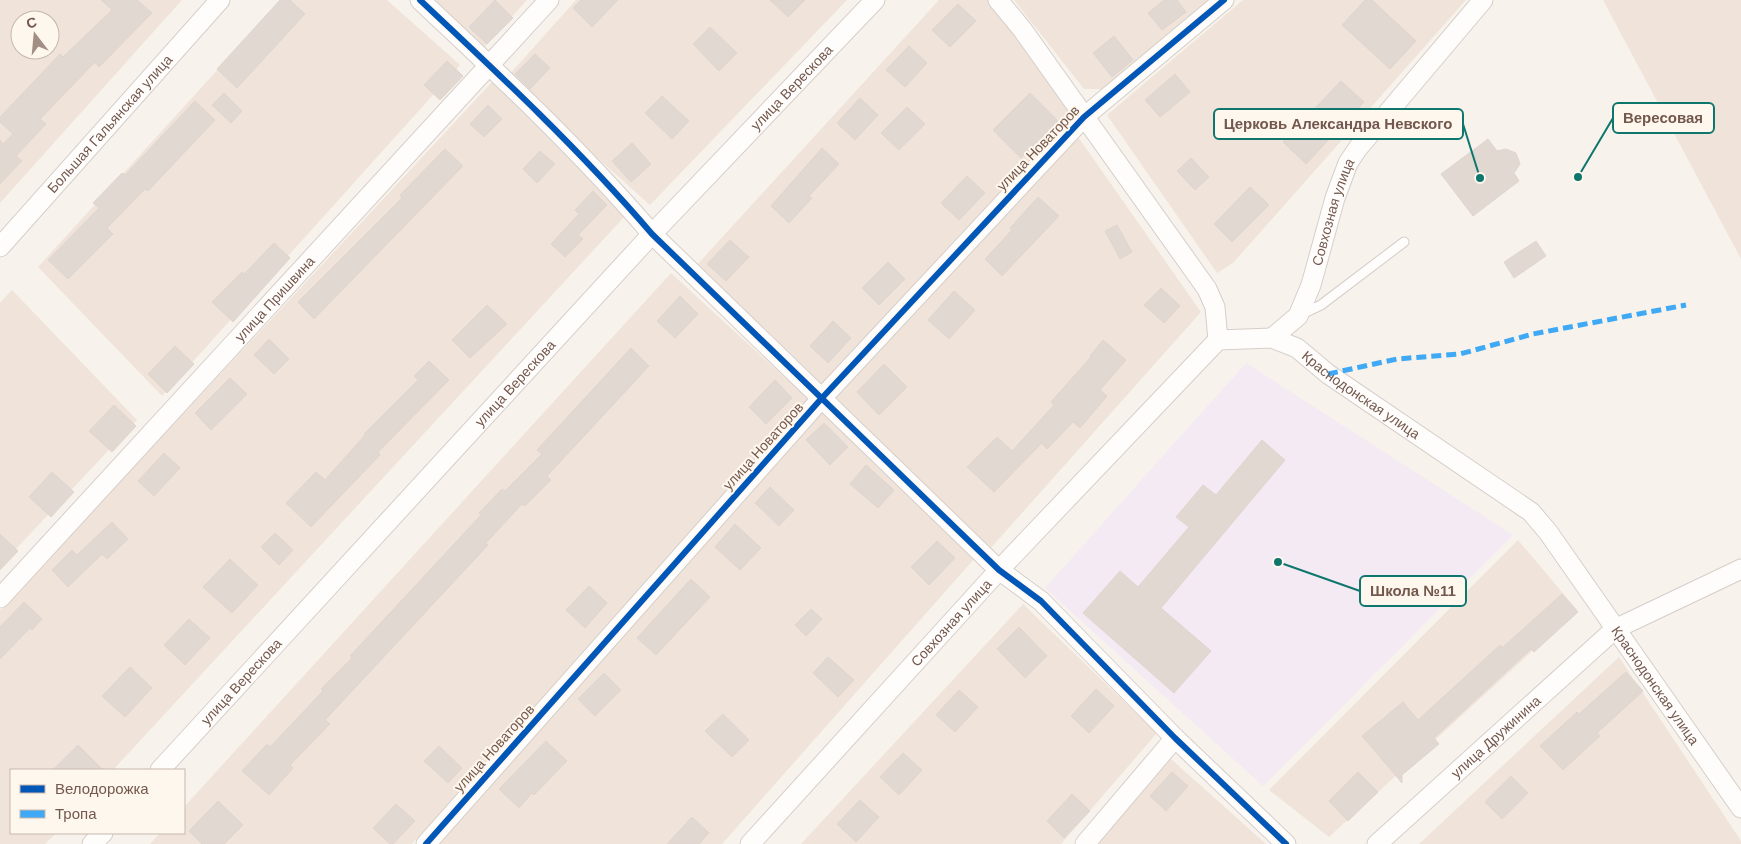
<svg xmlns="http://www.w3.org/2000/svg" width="1741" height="844" viewBox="0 0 1741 844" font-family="Helvetica,sans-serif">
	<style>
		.residential { fill: #f0e4da; fill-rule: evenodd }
		.education { fill: #f3eaf3 }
		.building { fill: #e1d8d1; stroke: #e0d5ce }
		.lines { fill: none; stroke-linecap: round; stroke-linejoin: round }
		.lane-casing { stroke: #d6cec9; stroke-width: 11 }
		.street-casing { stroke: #d6cec9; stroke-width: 21 }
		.lane { stroke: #fefdfc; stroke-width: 9 }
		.street { stroke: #fefdfc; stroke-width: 19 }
		.quiet { stroke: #3fa9f5; stroke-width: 5; stroke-dasharray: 10 5; stroke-linecap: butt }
		.cycleway-casing { stroke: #fef7ee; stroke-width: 9 }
		.cycleway { stroke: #0057b8; stroke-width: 6 }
		.labels { text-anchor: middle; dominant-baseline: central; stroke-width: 4; stroke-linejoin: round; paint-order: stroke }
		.street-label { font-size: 14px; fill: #74584d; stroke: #fef7ee }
		.leader { fill: none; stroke: #0f766e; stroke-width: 2 }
		.callout-dot { fill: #0f766e; stroke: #fef7ee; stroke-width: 2 }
		.callout { fill: #fef7ee; stroke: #0f766e; stroke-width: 2 }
		.callout-label { font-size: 15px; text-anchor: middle; font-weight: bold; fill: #74584d }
	</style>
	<rect width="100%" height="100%" fill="#f7f2ec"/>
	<path class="residential" d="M0,0H182L0,203ZM20,20H50V50H20Z
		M281,0H387L460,65L162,396L38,267Z
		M434,0H527L482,50Z
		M576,0H847L650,205L507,77Z
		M939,0H988L1074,119L823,386L695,267Z
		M1014,0H1209L1105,89H1084Z
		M1243,0H1466L1233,263L1217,273L1107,115Z
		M1603,0H1741V259Z
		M493,81L626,215L113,770H11V833H56L45,844H0V611Z
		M1078,137L1201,312L989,550L833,398Z
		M671,273L808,399L412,844H150L160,833H184V807Z
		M12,290L137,420L0,566V303Z
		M822,408L974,559L722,844H434Z
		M1518,540L1577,610L1329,837L1269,790Z
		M1023,604L1157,733L1061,844H801Z
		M1619,657L1741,841V844H1419Z
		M1171,759L1266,844H1098Z"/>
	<path class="education" d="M1246,363L1513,535L1263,786L1045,588Z"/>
	<path class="building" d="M101,0H137L152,13L99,67L95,62L40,119L46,124L16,156L22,161L0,184V140L3,144L13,134L0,122V117L60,54L63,57L112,10Z
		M280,0H290L305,14L237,88L217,69Z
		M495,0L513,18L487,44L469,27Z
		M581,0H618L592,27L573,8Z
		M770,0H805L788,17Z
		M1164,0H1177L1186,12L1162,30L1148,13Z
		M1365,0H1372L1416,41L1390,69L1342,25Z
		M958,4L976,21L950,47L932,30Z
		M710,27L737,53L719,71L693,44Z
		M1114,36L1133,60L1112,77L1093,53Z
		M909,46L927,63L905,87L886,70Z
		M535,54L550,68L530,89L515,74Z
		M447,61L463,76L440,100L424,85Z
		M1175,74L1190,92L1160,117L1145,100Z
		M1341,81L1364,102L1306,164L1283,142Z
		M224,93L242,111L231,123L212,105Z
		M1030,93L1058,121L1021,158L993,130Z
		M662,96L689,121L672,139L645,113Z
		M860,98L878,115L855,140L837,123Z
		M195,101L215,120L148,191L145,189L107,228L113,234L68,279L48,260L99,208L93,203L122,173L125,175Z
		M488,105L502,119L484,137L470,124Z
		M907,107L925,124L899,150L881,133Z
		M1488,139L1497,151L1506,149L1516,153L1520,164L1514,173L1519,181L1473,216L1441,174Z
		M632,143L651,164L631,182L612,161Z
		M822,148L839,164L809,196L812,198L789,223L771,206Z
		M445,149L463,166L314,319L298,302L402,198L400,195Z
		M540,151L555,164L537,183L523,169Z
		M1191,158L1209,177L1195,190L1177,171Z
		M967,176L985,193L959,220L941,203Z
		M1250,187L1269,205L1232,242L1214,224Z
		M593,191L607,205L578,235L583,239L565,257L551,244L579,214L575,210Z
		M1038,197L1059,216L1002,276L985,259L1012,230L1010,228Z
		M1117,225L1132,252L1120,259L1105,231Z
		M730,240L749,257L726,281L707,264Z
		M1536,241L1546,256L1514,278L1504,262Z
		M274,243L290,258L233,322L212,302L242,272L244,274Z
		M888,262L905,279L879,305L862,288Z
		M1161,288L1180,306L1164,323L1144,305Z
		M954,291L975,310L949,339L928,320Z
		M680,296L698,314L675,338L657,321Z
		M487,305L507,324L470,358L452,340Z
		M833,321L851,338L828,363L810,346Z
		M269,339L289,359L274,374L254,355Z
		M1103,340L1126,360L1100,390L1107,396L1080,428L1073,422L1047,449L1042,443L994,492L967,467L997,437L1012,451L1054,405L1051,402L1091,357L1090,356Z
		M175,346L194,364L167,393L148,374Z
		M631,348L649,366L547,476L551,480L525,506L522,504L486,543L488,545L325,720L330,724L290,765L293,768L269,795L242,771L267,744L270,747L323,691L321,689L352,658L350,656L481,515L479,513L502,489L505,491L542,454L537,450Z
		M429,361L449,380L378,452L380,455L311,527L286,503L316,472L325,480L365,435L364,434L418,380L414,376Z
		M884,364L907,387L879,415L857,392Z
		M230,378L247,394L211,430L195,413Z
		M775,380L792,398L766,424L749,407Z
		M114,405L136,426L112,452L89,431Z
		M824,423L848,447L830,465L806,440Z
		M1262,440L1285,460L1161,608L1211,651L1174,693L1083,613L1120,571L1138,587L1189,527L1176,517L1203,485L1216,495Z
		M164,453L180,468L154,496L138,481Z
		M866,465L894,490L878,508L850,484Z
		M52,472L74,492L51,517L29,497Z
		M770,487L794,510L779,526L755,503Z
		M112,522L128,539L107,559L102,554L68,587L52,570L72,550L77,555Z
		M735,524L761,548L740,570L715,547Z
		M275,533L293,550L279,565L261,547Z
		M0,534L18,551L0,570Z
		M937,541L955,558L929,585L911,567Z
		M230,559L258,585L232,613L203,587Z
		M691,579L710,597L656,655L637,638Z
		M589,586L607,603L585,628L566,610Z
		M1562,594L1578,612L1534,652L1531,649L1434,738L1439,744L1402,775V783L1362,736L1403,702L1418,720L1500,645L1503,647Z
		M24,602L42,619L32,630L30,628L0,659V627Z
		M811,609L822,619L806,636L795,625Z
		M189,619L210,638L185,665L164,645Z
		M1019,627L1047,656L1025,678L997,649Z
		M828,657L854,680L838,697L813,673Z
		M130,667L152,688L125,717L102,696Z
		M1626,672L1643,691L1597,733L1600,736L1563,770L1540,746L1577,712L1579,714Z
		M604,673L621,690L595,716L578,699Z
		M1096,689L1114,706L1089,733L1071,716Z
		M959,690L978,707L955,732L936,715Z
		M723,714L749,740L732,757L705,731Z
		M546,741L567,761L534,795L532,793L519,808L499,789Z
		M78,745L103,770H53Z
		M439,746L462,768L448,783L424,761Z
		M903,753L922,770L899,795L880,777Z
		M1172,772L1188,786L1166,811L1150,796Z
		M1358,772L1378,792L1348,821L1329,801Z
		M1511,776L1528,793L1502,819L1485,802Z
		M1072,794L1090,811L1064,838L1047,821Z
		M860,800L879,817L856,842L837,824Z
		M218,801L243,825L224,844H202L189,831Z
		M396,804L415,821L393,844H390L373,828Z
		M692,817L709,833L699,844H667Z"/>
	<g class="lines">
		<g class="lane-casing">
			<path id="lane" d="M1300,315L1321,305L1404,242"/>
		</g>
		<g class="street-casing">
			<g id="street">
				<path d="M420,0C500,75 581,151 652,234L999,570L1041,601L1175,738L1286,844"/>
				<path id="s1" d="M998,0L1022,29L1207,289L1215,307L1218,340L1272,338L1297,348L1328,374L1531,512L1548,532L1741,808"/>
				<path id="s2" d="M0,247L220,0"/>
				<path id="s3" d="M1272,338L1298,316L1311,285L1335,198L1348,163L1358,148L1483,0"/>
				<path id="s4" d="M0,598L549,0"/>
				<path id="s5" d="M160,770L652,234L875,0"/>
				<path d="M92,844L103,833"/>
				<path d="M426,844L821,399L1084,117L1224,0"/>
				<path id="s6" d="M750,844L999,570L1218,340"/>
				<path d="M1085,844L1175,738"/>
				<path id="s7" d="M1377,844L1615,629L1741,569"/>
			</g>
		</g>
		<use href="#lane" class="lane"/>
		<use href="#street" class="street"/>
		<path class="quiet" d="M1328,374L1397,359L1460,354L1533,334L1686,305"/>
		<g class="cycleway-casing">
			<path id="cycleway" d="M420,0C500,75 581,151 652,234L999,570L1041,601L1175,738L1286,844
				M426,844L821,399L1084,117L1224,0"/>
		</g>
		<use href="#cycleway" class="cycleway"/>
	</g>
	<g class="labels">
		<g class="street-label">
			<text stroke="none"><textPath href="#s5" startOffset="930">улица Верескова</textPath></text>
			<text stroke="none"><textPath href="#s2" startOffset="165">Большая Гальянская улица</textPath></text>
			<text transform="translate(1038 148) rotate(-46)">улица Новаторов</text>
			<text stroke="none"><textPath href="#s3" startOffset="144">Совхозная улица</textPath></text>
			<text stroke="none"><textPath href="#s4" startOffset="406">улица Пришвина</textPath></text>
			<text stroke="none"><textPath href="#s5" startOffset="525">улица Верескова</textPath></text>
			<text stroke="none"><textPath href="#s1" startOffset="570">Краснодонская улица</textPath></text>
			<text transform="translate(763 446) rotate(-48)">улица Новаторов</text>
			<text stroke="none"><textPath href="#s6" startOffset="299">Совхозная улица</textPath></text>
			<text stroke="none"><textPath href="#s5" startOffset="120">улица Верескова</textPath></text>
			<text stroke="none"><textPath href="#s1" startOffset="990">Краснодонская улица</textPath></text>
			<text stroke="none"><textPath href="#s7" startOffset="160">улица Дружинина</textPath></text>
			<text transform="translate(494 748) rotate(-48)">улица Новаторов</text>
		</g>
	</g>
	<path class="leader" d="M1578 177L1613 118M1480 178L1463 124M1278 562L1360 591"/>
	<g class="callout-dot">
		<circle cx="1578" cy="177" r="5"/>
		<circle cx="1480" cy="178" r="5"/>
		<circle cx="1278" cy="562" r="5"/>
	</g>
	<g class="callout">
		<rect x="1613" y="103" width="101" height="30" rx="5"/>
		<rect x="1214" y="109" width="249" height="30" rx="5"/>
		<rect x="1360" y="576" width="106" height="30" rx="5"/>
	</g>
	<g class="callout-label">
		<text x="1663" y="123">Вересовая</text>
		<text x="1338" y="129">Церковь Александра Невского</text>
		<text x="1413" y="596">Школа №11</text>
	</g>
	<rect x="10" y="769" width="175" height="65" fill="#fef7ee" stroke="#c7b7ae"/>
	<rect x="20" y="785" width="25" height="8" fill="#0057b8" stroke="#c7b7ae"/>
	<text x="55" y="794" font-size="15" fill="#74584d">Велодорожка</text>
	<rect x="20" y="810" width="25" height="8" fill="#3fa9f5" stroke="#c7b7ae"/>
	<text x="55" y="819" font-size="15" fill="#74584d">Тропа</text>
	<g transform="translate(35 35) rotate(344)"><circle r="24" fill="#fef7ee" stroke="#c7b7ae"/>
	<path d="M0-4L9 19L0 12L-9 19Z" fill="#a28e85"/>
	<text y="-8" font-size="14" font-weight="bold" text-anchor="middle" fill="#74584d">С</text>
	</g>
</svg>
